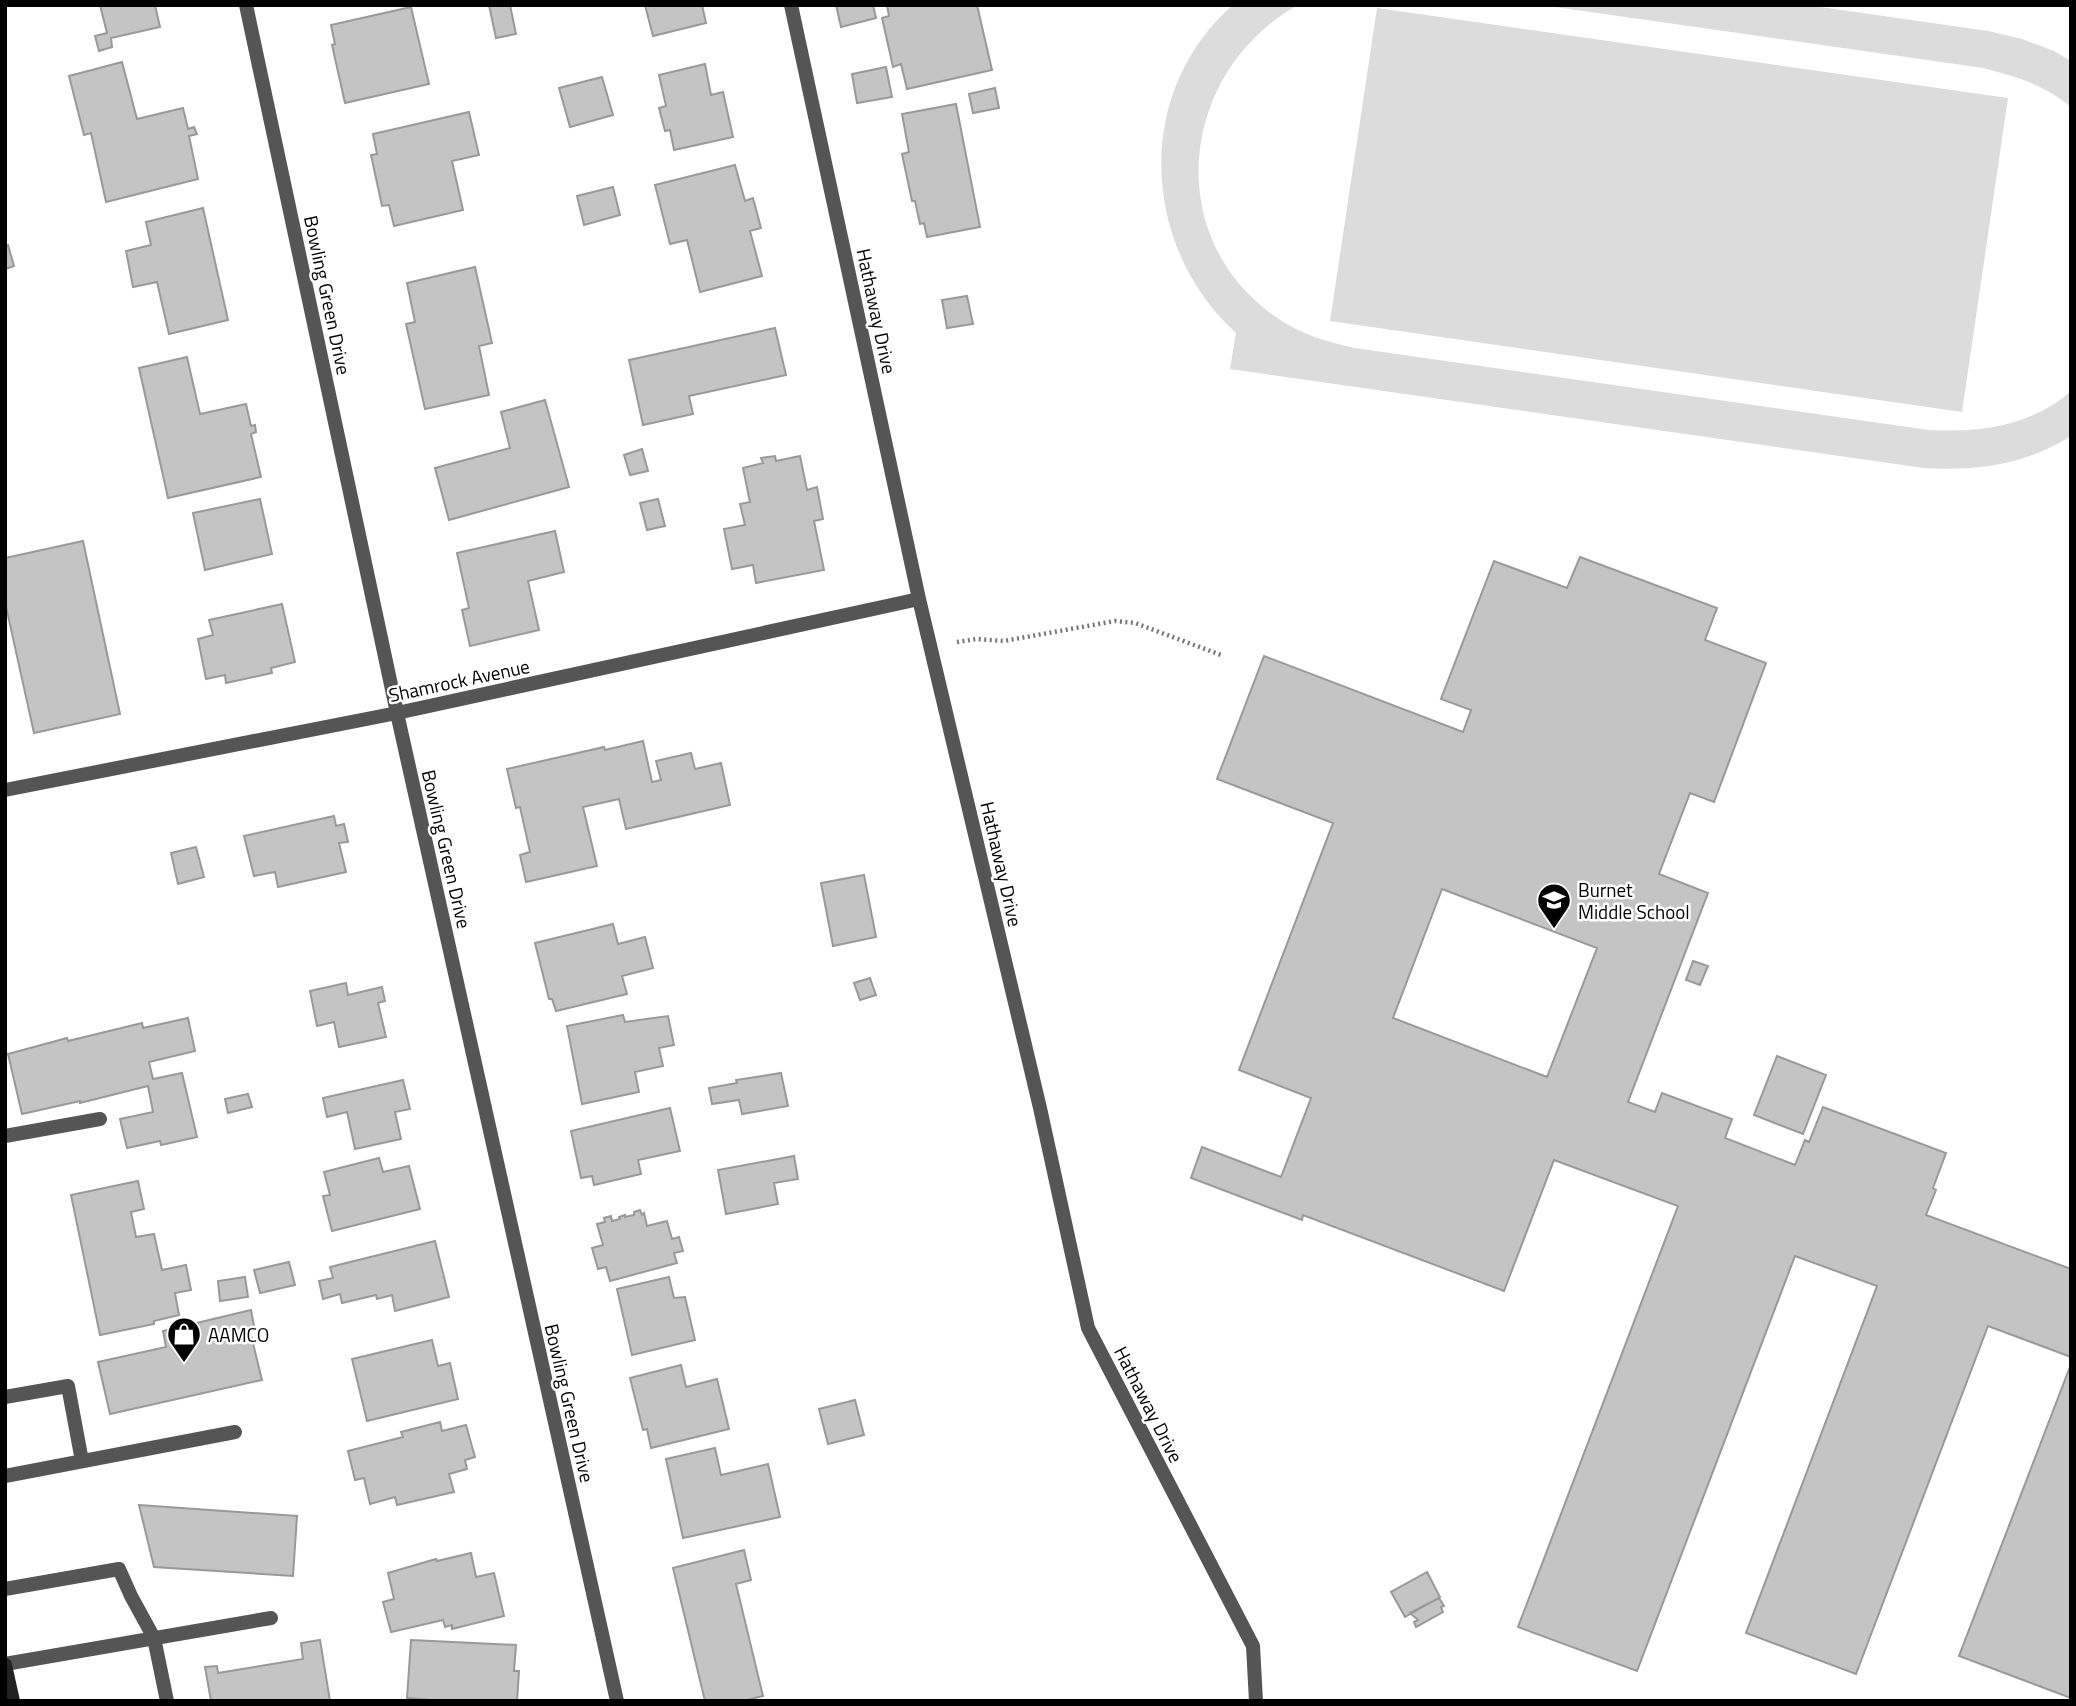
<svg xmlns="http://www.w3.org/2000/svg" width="2076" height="1706" viewBox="0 0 2076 1706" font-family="'Titillium Web',sans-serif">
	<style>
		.green { fill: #dcdcdc }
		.building { fill: #c4c4c4; stroke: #999; stroke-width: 2; fill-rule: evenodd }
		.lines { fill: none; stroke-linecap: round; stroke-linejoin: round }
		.path { stroke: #777; stroke-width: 4.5; stroke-dasharray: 2 3.5; stroke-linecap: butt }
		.lane { stroke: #555; stroke-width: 14 }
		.street { stroke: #555; stroke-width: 14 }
		.secondary { stroke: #222; stroke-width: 14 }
		.labels { text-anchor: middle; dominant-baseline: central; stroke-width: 5; stroke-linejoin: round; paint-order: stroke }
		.street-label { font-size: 19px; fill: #000; stroke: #fff }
		.poi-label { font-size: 19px; fill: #000; stroke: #fff; text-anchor: start }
	</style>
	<rect width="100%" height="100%" fill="#fff"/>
	<path class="green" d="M1233,5H1298C1180,71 1160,237 1276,317C1300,334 1327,342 1355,348L1929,430C1979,433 2032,426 2071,391V436C2025,465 1977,471 1924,468L1230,369L1236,333C1141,247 1133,92 1233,5Z
		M1541,5H1807L1988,31L2022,39L2054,51L2071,61V107C2045,85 2015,76 1983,68Z
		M1377,8L2008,98L1962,412L1330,321Z"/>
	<path class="building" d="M100,5H155L160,27L111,38L112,47L99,51L95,36L107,33Z
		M489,5H510L516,34L496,38Z
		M645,5H702L706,23L653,36Z
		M836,5H873L876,18L841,27Z
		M887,5H977L992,70L907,89L901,64L893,67L882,18L889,16Z
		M411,7L429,84L345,103L332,45L335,44L331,25Z
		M122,62L137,119L183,108L188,129L194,127L197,134L189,136L198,179L106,202L91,133L84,135L69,76Z
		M705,64L711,95L723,92L733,137L674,150L670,130L665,131L659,108L666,106L659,75Z
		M886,67L892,97L857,103L852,74Z
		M602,77L613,115L570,127L559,88Z
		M995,88L999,108L973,113L969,94Z
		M956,104L980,227L927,237L924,223L920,224L915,201H912L902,154L909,152L902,114Z
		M469,112L479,155L452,161L463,210L394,226L389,205L382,206L371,155L377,154L373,134Z
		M735,165L745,201L753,198L761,228L750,231L762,276L700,292L687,240L670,244L655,185Z
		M613,187L620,215L584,225L577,196Z
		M203,208L228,320L169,334L157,282L133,287L126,251L151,245L146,222Z
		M8,245L14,266L5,269V246Z
		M475,267L492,343L479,346L489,395L425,409L406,324L415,322L407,283Z
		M967,296L973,324L947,328L942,300Z
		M775,328L786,375L689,396L693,414L643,425L629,360Z
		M187,357L200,414L246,404L251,426L255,425L256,432L251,434L261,477L168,498L139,368Z
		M545,400L569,487L449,520L435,468L510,448L501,412Z
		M642,449L648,471L630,475L624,455Z
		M775,456L776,461L800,456L807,490L817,487L823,519L814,521L824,570L756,583L753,565L732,569L724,529L745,525L740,504L750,502L743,468L763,463L761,458Z
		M260,499L272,554L205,570L193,513Z
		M658,499L665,526L647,530L640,503Z
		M555,531L564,572L528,581L539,630L470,646L462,610L469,608L457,553Z
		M83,541L120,714L34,733L5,602V558Z
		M1580,557L1717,608L1705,640L1766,663L1714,802L1690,793L1659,874L1708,893L1628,1102L1655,1112L1662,1093L1732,1119L1725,1138L1795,1165L1805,1140L1809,1142L1823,1107L1946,1153L1933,1188L1936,1190L1926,1215L2071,1269V1357L1988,1326L1856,1674L1746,1633L1877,1286L1795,1256L1637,1671L1518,1627L1678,1206L1554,1160L1504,1291L1303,1215L1302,1220L1191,1178L1202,1147L1281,1177L1311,1098L1239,1070L1333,823L1217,779L1264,656L1463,732L1471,710L1441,699L1494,561L1567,588ZM1442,889L1597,948L1547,1077L1393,1018Z
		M282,604L295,662L271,668L272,673L226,683L225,675L206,679L198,639L213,635L209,620Z
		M643,741L652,782L661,780L656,761L691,753L695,769L721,763L730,805L626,829L619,799L583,807L597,866L526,882L520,855L530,852L520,807L516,808L507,769L604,747L605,750Z
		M334,816L336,826L344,824L348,842L339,843L346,872L278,887L275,872L254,876L244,836Z
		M196,847L204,877L178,884L171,853Z
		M864,875L876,937L833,946L821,883Z
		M613,924L618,944L645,937L653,968L622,976L627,994L556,1011L552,999H549L535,943Z
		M1693,961L1708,966L1700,985L1686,980Z
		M870,978L876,995L860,1000L854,983Z
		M346,983L348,995L382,987L385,1001L378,1003L386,1037L339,1047L334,1022L317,1026L310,991Z
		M623,1015L625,1022L668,1016L674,1045L659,1048L663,1066L635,1072L639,1092L582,1104L567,1026Z
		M188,1018L195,1051L149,1062L153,1079L182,1073L197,1137L161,1145L160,1141L127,1148L120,1119L153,1112L148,1086L80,1103V1101L22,1114L8,1054L67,1038L68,1041L142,1023L143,1028Z
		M1777,1056L1826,1075L1803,1134L1754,1115Z
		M781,1073L788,1106L742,1114L739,1100L712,1104L709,1088L737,1083L736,1080Z
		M403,1080L410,1109L395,1112L401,1139L355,1149L347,1112L327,1117L323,1098Z
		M248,1094L252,1107L228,1113L225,1099Z
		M670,1108L680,1151L638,1160L641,1174L594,1185L592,1176L581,1178L571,1131Z
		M794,1156L798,1179L774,1183L778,1204L726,1214L718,1170Z
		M379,1158L383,1172L409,1166L420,1209L332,1231L323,1196L330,1195L324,1172Z
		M138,1181L144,1209L131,1212L136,1237L154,1234L162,1270L186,1265L191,1290L175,1293L179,1315L154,1321V1324L100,1335L71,1195Z
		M640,1210L642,1215L644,1213L647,1226L667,1221L672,1239L679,1237L683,1251L674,1253L677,1263L610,1281L606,1267L598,1269L592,1248L603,1245L597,1224L605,1222L604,1218L611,1216L612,1221L620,1219L619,1217L625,1215V1217L634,1215V1212Z
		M435,1241L449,1297L395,1311L392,1295L377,1299L376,1295L342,1303L340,1294L323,1299L319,1281L333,1278L330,1267Z
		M289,1262L295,1285L260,1293L254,1270Z
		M245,1277L248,1297L220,1301L218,1281Z
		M669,1277L674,1298L685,1297L695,1340L632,1355L617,1289Z
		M251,1310L254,1326L249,1327L262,1380L110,1414L98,1362L166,1347L163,1331Z
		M432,1340L438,1366L450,1363L458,1399L367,1421L352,1359Z
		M2071,1364V1698L1959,1656Z
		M681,1365L686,1387L717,1379L729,1429L651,1448L647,1429L643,1430L630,1378Z
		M855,1400L864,1435L828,1444L819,1409Z
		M440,1422L442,1431L466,1425L475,1457L465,1460L467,1469L449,1474L454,1492L397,1505L395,1497L370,1504L364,1478L355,1480L348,1451L403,1437L401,1432Z
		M715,1448L721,1475L768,1464L780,1517L683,1538L666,1459Z
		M139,1505L297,1516L293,1576L154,1567Z
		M744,1550L751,1580L736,1584L763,1696L743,1701H705L673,1568Z
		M471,1553L476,1577L494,1573L504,1616L452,1629V1625L445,1627L443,1620L391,1632L383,1602L394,1599L388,1573L436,1559L437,1561Z
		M1427,1572L1440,1597L1405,1617L1391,1592Z
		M1439,1598L1444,1606L1441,1607L1443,1612L1416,1627L1414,1622L1418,1620L1410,1613Z
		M320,1640L330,1701H211L205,1667L217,1666L218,1673L303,1659L301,1643Z
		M411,1640L516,1645L514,1671H519L517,1701H444L407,1698Z"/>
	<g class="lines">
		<path class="path" d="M957,642L976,639L1004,641L1115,621L1135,623L1221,655"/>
		<path class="lane" d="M5,1136L100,1119
			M5,1397L68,1386L82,1461
			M5,1476L235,1432
			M5,1589L119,1569L131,1596L154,1638L167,1701
			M5,1664L271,1618"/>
		<path class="street" d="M246,5L397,713L617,1701
			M791,5L919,599L1040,1108L1088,1328L1253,1646L1256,1701
			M5,790L397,713L919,599"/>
		<path class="secondary" d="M5,1665L13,1701"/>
	</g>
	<defs>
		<g id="school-pin" transform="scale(1.75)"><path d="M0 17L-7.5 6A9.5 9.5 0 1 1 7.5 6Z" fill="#000" stroke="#fff"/><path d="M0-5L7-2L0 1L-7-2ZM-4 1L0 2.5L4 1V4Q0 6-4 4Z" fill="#fff"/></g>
		<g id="shop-pin" transform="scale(1.75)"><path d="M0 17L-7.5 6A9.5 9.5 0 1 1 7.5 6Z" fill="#000" stroke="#fff"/><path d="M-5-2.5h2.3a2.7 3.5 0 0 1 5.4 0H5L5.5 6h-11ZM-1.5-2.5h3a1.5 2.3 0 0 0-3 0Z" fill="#fff"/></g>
	</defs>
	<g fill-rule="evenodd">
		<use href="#school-pin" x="1554" y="900"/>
		<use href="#shop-pin" x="184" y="1334"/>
	</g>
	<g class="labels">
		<g class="street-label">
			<text transform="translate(328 295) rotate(78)">Bowling Green Drive</text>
			<text transform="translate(877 311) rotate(78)">Hathaway Drive</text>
			<text transform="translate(459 680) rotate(-12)">Shamrock Avenue</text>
			<text transform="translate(447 849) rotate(77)">Bowling Green Drive</text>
			<text transform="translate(1002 864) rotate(77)">Hathaway Drive</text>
			<text transform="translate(570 1403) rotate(77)">Bowling Green Drive</text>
			<text transform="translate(1149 1404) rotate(63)">Hathaway Drive</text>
		</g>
		<g class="poi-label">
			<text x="1578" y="889">Burnet<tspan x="1578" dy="22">Middle School</tspan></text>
			<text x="208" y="1334">AAMCO</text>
		</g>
	</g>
	<rect width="2076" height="1706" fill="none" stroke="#000000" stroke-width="14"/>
</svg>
